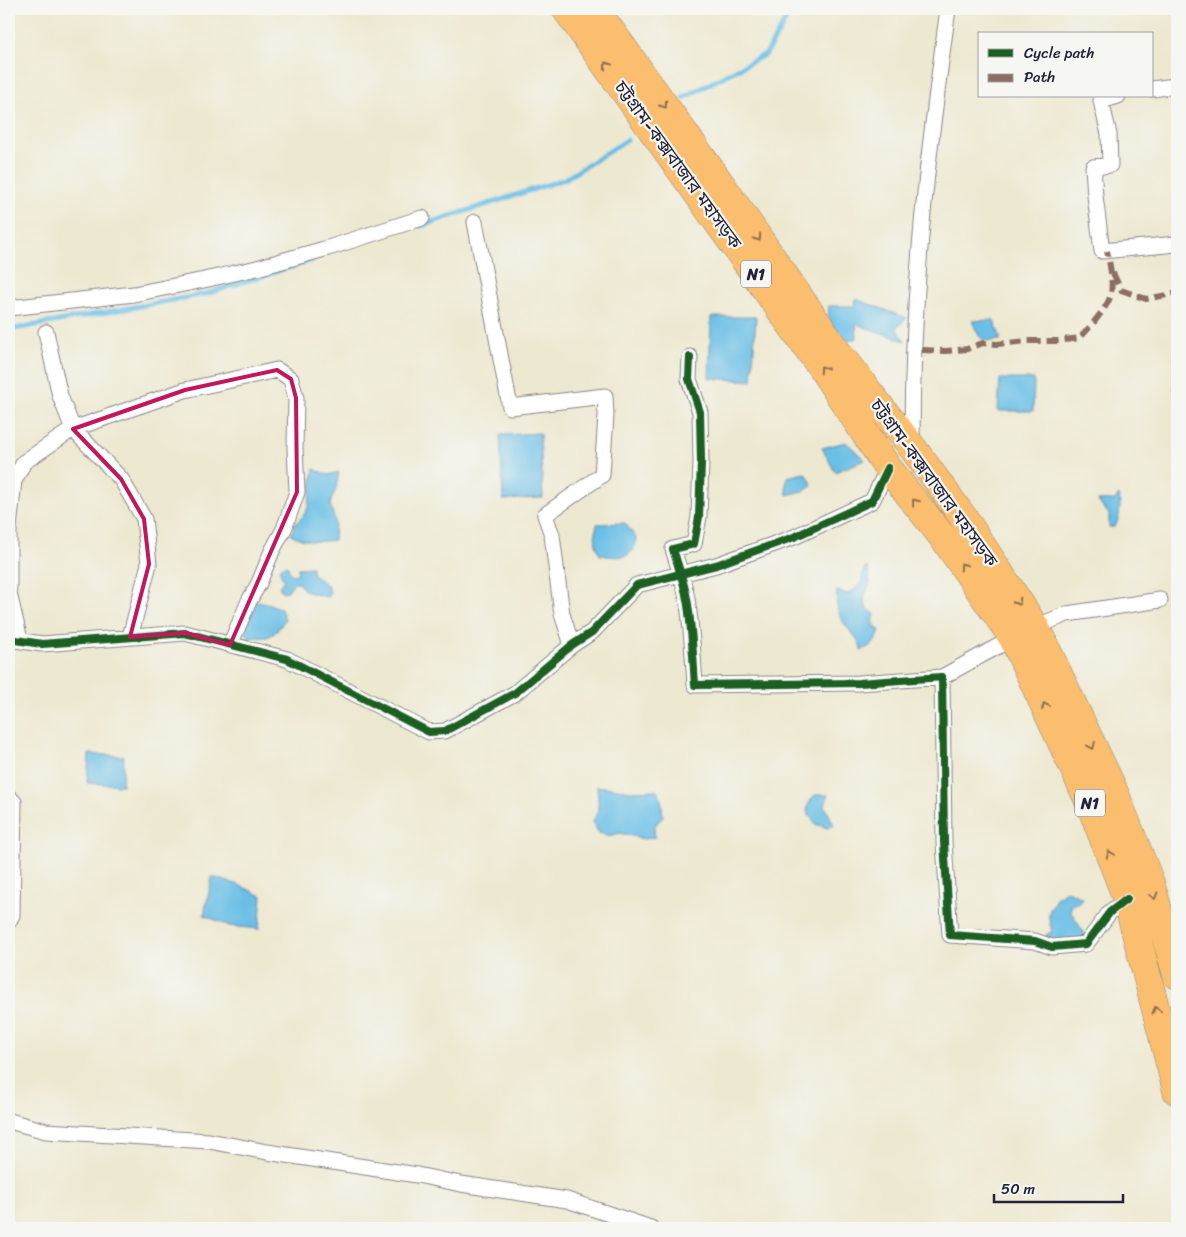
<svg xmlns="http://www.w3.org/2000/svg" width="1186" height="1237" viewBox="0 0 1186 1237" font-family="Sriracha,'Noto Sans Bengali',sans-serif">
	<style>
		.water { fill: #6abfe6; stroke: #467090 }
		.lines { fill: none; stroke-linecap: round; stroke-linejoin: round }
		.stream { stroke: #6abfe6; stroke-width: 5 }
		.street-casing { stroke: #888586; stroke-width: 17 }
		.highway-casing { stroke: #888586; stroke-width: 29 }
		.street { stroke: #fff; stroke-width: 15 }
		.highway { stroke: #fabe6e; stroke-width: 28 }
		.quiet { stroke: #8d6e63; stroke-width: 6; stroke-dasharray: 12 6; stroke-linecap: butt }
		.cycleway-casing { stroke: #f6f6f2; stroke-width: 11 }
		.cycleway { stroke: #1b5e20; stroke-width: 8 }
		.oneway { stroke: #8e7054 }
		.marked { fill: none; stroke: #c2185b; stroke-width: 4; stroke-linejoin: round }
		.labels { text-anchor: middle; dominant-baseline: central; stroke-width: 4.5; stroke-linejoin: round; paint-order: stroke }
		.shield { fill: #f6f6f2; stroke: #626272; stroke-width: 1 }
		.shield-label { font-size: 16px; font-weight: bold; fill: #22223b }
		.street-label { font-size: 18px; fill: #22223b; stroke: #f6f6f2 }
	</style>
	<rect width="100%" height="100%" fill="#f6f6f2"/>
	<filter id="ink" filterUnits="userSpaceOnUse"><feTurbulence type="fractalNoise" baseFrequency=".02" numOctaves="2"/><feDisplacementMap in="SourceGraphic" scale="10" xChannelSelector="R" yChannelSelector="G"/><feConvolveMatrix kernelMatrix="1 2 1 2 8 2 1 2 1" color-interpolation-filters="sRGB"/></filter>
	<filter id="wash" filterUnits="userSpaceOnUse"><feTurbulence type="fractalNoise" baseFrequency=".0096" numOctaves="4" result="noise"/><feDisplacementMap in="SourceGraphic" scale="20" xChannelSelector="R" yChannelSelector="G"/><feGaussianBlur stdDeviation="1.12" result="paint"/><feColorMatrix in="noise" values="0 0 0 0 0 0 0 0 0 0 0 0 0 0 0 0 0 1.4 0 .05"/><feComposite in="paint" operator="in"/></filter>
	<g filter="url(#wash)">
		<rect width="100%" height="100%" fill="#ede8d0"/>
		<path class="water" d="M856,299L907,318L896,328L905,341L864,327L856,323L857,338L848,341L843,335L837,346L828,314L829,306H855Z
			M711,317H756L752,381L709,378Z
			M994,320L1000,336V340C979,343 980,338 972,321Z
			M1175,345H1177V390H1174Z
			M1000,379H1034L1033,411H998Z
			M540,433L543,498L503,500L500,435Z
			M846,442L865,460L835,472L822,448Z
			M314,469L328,475L339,472L336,488L330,504L335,521L334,540C319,542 304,543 291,534L296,523L303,516L308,508Z
			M805,473L810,479L812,486L804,491L787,495L786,486L787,477Z
			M1119,495C1121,507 1120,516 1115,527H1109V514L1103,508L1098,501L1115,500Z
			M625,523L636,538C634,562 618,557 600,555C595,544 594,536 597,524Z
			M285,565L288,566L289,571L293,575L297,574L298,568L312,567V573C319,577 320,582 329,586L330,594L327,597C315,594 304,594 299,583L294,582L288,591L283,592L279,587L284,580L280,572V568Z
			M868,567L870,584L864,596L865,605L870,611L875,614L873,621L876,628L880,630C876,643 872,645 861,651C860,640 857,640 850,631C839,618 835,608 837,591L848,594C860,587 862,583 864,569Z
			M258,601L270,604L281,609L285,619C281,626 275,635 267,637C261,638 255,637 249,638L242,625L250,602Z
			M89,754L124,756L122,785L87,783Z
			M597,786L632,791L657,790L661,798L663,816L654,827L655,837L644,839L620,833L609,836L599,833L592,822C601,811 598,800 597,786Z
			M815,795H828L825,806L834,825L828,828L815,824L807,811L809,803Z
			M212,877L239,885L262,896L259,929L229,926L204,915Z
			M1066,890L1082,898L1078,903L1072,905L1070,910L1084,933L1087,936L1081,942L1042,941L1048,933H1052C1051,927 1048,918 1049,913C1050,907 1054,904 1056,898L1062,894Z"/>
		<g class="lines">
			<path class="stream" d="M683,98L766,54L792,9
				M420,226L565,179L627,140
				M9,330L206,294L312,260"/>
		</g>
	</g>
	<g filter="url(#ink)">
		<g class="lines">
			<g class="street-casing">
				<path id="street" d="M1152,89L1175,86L1177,84
					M1118,96L1101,101L1109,134L1110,165L1093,167L1095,196L1102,251L1177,244
					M475,222L510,407L605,396L606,415L602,475L545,515L552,535L562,614L572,645
					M9,308L134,294L204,280L257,268L328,248L422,218
					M46,332L60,396L73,429L121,479L144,519L149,564L130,637
					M690,357L689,379L700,412L701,462L699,517L694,544L673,549C678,566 684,582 687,599C692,627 693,657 695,685L859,683L942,677L944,842L950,935L1035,941L1052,947L1086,944L1110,912L1127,899
					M912,445C912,376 915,305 921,236C927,160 938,84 948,9
					M9,588V528L14,481L24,462L73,429L185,390L277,370L291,379L296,398L295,447L297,492L284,529L272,551L259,583L249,601L230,645
					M9,593L20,640
					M1035,627L1067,614L1160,600
					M9,639L42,644L185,633L287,659L429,732L445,731L515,693L572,645L592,632L637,585L716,565L794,537L872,501L888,468
					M942,677L1013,638
					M9,797L14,802L12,915L9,921
					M9,1121L46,1131L209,1141L267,1152L417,1175L461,1184L567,1200L651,1228"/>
			</g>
			<g class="highway-casing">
				<path id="highway" d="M566,9L819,364L888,468L945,540L1013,638L1089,801L1127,899L1177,1091
					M595,9L723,187L838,353L912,447L963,517L1035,627L1045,646L1113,789L1150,882L1177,975"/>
			</g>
			<use href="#street" class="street"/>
			<use href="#highway" class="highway"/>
			<path class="quiet" d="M1113,273L1121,290L1146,299L1177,293
				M922,350L946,351L967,349L983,343L997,344L1028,341H1057L1080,338C1089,328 1109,306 1111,294C1113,279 1110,265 1107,251"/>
			<g class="cycleway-casing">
				<path id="cycleway" d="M690,357L689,379L700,412L701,462L699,517L694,544L673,549C678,566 684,582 687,599C692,627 693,657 695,685L859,683L942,677L944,842L950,935L1035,941L1052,947L1086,944L1110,912L1127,899
					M9,639L42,644L185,633L287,659L429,732L445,731L515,693L572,645L592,632L637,585L716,565L794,537L872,501L888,468"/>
			</g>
			<use href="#cycleway" class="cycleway"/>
		</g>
		<defs><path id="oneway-chevron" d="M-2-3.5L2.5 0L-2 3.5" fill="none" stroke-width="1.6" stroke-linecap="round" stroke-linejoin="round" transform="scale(1.25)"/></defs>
		<g class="oneway">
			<use href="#oneway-chevron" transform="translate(607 65) rotate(-126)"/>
			<use href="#oneway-chevron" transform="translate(664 105) rotate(54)"/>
			<use href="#oneway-chevron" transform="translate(758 238) rotate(55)"/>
			<use href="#oneway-chevron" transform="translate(823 369) rotate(-124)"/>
			<use href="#oneway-chevron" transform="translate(915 502) rotate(-128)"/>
			<use href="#oneway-chevron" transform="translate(963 566) rotate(-125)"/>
			<use href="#oneway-chevron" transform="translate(1018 602) rotate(57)"/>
			<use href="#oneway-chevron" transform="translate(1045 706) rotate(-115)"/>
			<use href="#oneway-chevron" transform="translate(1092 746) rotate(65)"/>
			<use href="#oneway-chevron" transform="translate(1110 854) rotate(-111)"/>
			<use href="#oneway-chevron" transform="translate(1154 896) rotate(74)"/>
			<use href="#oneway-chevron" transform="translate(1156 1010) rotate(-105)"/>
		</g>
	</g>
	<path class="marked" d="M277,370L291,379L296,398L297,492L230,645L185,633L130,637L149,564L144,519L121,479L73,429L185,390Z"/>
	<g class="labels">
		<g class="shield">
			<rect x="741" y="260.5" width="30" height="27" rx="4"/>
			<rect x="1075" y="789.5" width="30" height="27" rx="4"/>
		</g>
		<g class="shield-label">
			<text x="756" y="274">N1</text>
			<text x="1090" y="803">N1</text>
		</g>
		<g class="street-label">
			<text transform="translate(678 165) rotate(54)">চট্টগ্রাম-কক্সবাজার মহাসড়ক</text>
			<text transform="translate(934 483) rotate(54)">চট্টগ্রাম-কক্সবাজার মহাসড়ক</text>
		</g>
	</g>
	<rect width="1186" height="1237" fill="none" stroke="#f6f6f2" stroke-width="30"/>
	<rect x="978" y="32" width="175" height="65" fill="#f6f6f2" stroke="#a1a1a9"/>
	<rect x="988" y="49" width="25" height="8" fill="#1b5e20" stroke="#a1a1a9"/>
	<text x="1024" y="58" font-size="15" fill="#22223b">Cycle path</text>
	<rect x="988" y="74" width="25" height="8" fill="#8d6e63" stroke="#a1a1a9"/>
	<text x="1024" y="82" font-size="15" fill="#22223b">Path</text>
	<path d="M994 1194v8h129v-8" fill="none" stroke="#22223b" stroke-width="2.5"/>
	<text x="1001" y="1194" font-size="15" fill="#22223b" stroke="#f6f6f2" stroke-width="4" paint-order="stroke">50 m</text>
</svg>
